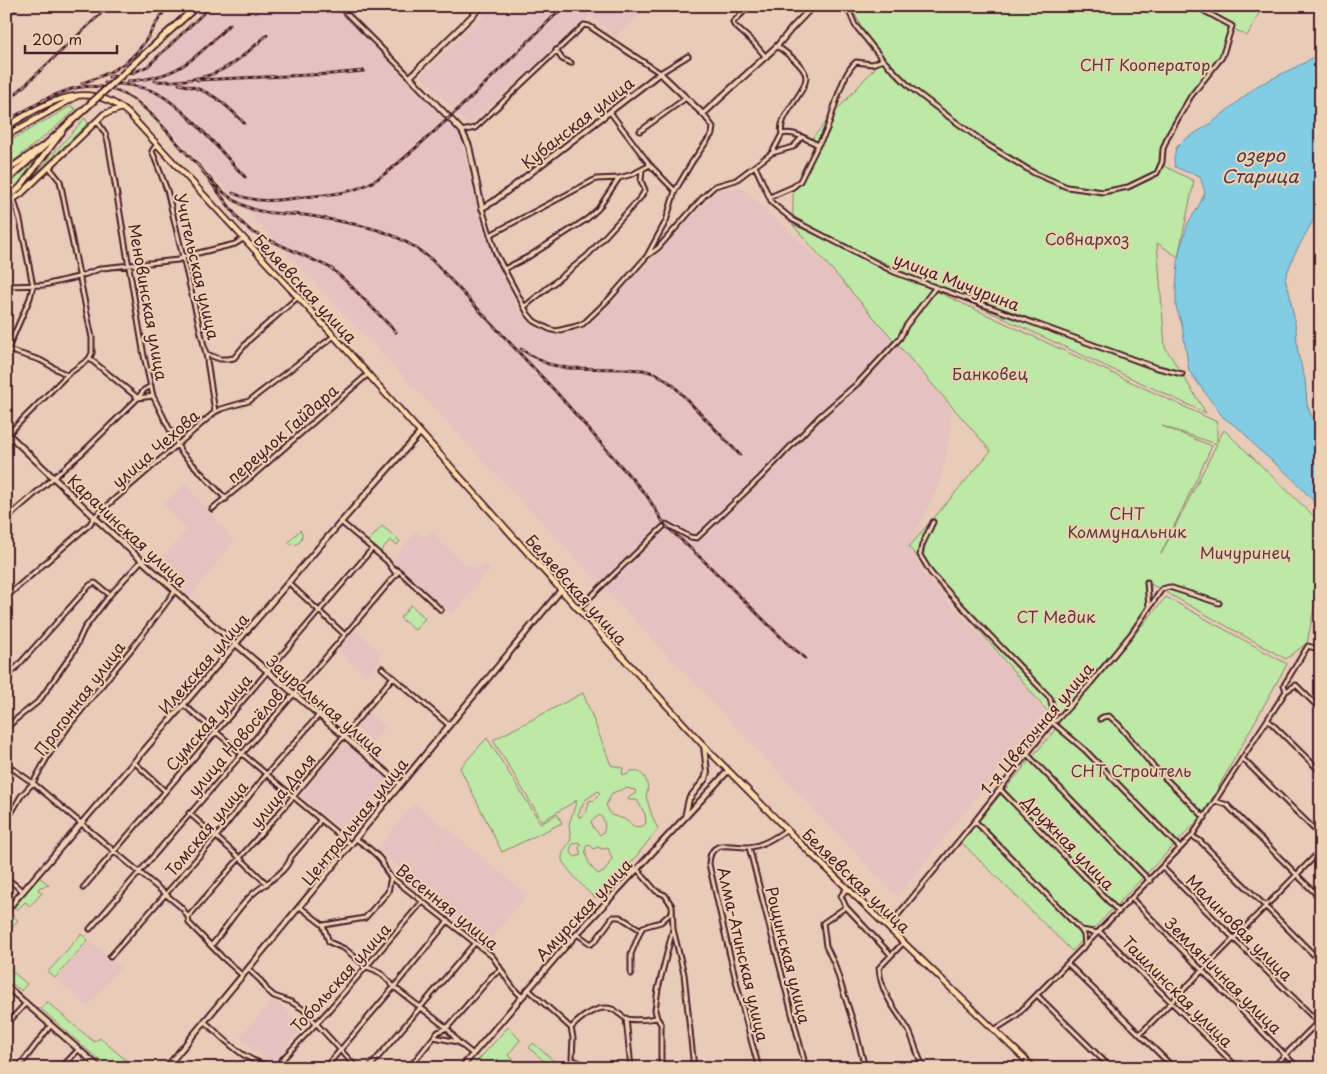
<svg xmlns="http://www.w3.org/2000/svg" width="1327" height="1074" viewBox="0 0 1327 1074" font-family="'Playpen Sans',sans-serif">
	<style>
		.built { fill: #e5c2c0 }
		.green { fill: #bee8a5; stroke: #848468; fill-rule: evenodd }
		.water { fill: #83cde4; stroke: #6c879a }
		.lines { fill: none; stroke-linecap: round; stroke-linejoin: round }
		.street-casing { stroke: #4a1f2b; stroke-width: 7 }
		.secondary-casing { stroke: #4a1f2b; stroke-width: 8 }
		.primary-casing { stroke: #4a1f2b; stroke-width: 8 }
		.highway-casing { stroke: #4a1f2b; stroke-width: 9 }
		.street { stroke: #ecd2b3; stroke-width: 3 }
		.secondary { stroke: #ecd2b3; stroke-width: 4 }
		.primary { stroke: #fcdcac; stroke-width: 4.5 }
		.highway { stroke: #fcdcac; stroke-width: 5 }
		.rail-casing { stroke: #4a1f2b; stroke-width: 3 }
		.rail { stroke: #ecd2b3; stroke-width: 1; stroke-dasharray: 4; stroke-linecap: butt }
		.highway-bridge-casing { stroke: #4a1f2b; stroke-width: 9; stroke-linecap: butt }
		.highway-bridge { stroke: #fcdcac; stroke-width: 5 }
		.labels { text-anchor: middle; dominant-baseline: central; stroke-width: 4; stroke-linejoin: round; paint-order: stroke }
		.park-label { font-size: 16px; fill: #5b3d3d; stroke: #ecd2b3 }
		.street-label { font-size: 16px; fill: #4a1f2b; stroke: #ecd2b3 }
		.water-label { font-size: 18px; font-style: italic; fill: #533947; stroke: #ecd2b3 }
	</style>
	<rect width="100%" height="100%" fill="#e9cbb9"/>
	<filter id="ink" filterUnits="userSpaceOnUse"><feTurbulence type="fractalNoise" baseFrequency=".02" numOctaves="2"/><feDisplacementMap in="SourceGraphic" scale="10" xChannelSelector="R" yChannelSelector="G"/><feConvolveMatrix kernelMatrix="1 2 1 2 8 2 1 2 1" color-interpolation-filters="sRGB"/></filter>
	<g filter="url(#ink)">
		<path class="built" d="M214,6H335L460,135L482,222L518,310L545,331L565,334L587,326L717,190L742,188L953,382L951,425L942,477L909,547L926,577L1039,698L1044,713L897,897L128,86Z
			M494,6H649L615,37L591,15L469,125L421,76Z
			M185,484L234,540L190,597L155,565L187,531L163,504Z
			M431,530L438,535L436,538L468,567L469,565L476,569L484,562L491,568L451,615L400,568L390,562L417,531L425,537Z
			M354,630L381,652L377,656L381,659L367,676L337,651Z
			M369,713L385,727L372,742L356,728Z
			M344,743L392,783L349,835L301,796Z
			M414,803L444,828L407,873L377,849Z
			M446,827L527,895L486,944L404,878Z
			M89,940L121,967L88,1006L57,980Z
			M273,999L304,1026L271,1064L240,1037Z"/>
		<path class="green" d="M850,6H1263L1247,36L1230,27L1222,57L1203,80L1168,136L1161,148L1160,164L1194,181L1178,257L1157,243L1165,347L1206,413L793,220V187L811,167L813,137L881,61Z
			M71,106L76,109L56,127L6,167V143Z
			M85,118L88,123L29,181Z
			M44,152L14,190L9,193H6V188Z
			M792,224L1217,422V442L1224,430L1321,523V575L1307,643L1286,659L1151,584L1149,609L1084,691L1085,693L1166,597L1287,664L1203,815L1072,951L961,842L1059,725L909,547L991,451ZM1162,426L1217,444L1161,554L1212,446Z
			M382,526L400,541L397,545L390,540L380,552L368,542Z
			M300,530L302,533C302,543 296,547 288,543Z
			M411,605L425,618L415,630L400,618Z
			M583,693L611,765L623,768L622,774L627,775L630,771C644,769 651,784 646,796L652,816L658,829L618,879L599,898C594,897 595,898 592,895C587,892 562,863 562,860C561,852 568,846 571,839L569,824L577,800L542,821L493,740ZM626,788L635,790L636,793L628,798L629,800H637L645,814L646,823L643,826L635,827L624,819L611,815L606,805L612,793ZM598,791L600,793L595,800L589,801L587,811L583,816L579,817L578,814L585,800ZM600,815C605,819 606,828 603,833L600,835L593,827L591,821ZM578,842L581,844L579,848L581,855L575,857L572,854L570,849L573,844ZM590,845L594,849L597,847L603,849L608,848L612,859L604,872L598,874C590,867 584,857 586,846Z
			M487,738L541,824L557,814L562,823L502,852L460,768Z
			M39,877L49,885L40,887L38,890L42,893L30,906L25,902L17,910L14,907Z
			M8,911L18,920L6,934V914Z
			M81,934L88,940L55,978L48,972Z
			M6,966L27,984L21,991L6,978Z
			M47,1002L94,1042L100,1038L135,1068H108L41,1009Z
			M508,1027L520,1040L508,1055L523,1068L472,1067Z
			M533,1043L555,1062L551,1067L529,1048Z"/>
		<path class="water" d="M1321,52V198H1319L1320,208L1294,255L1285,279L1289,291L1296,329L1298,354L1305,379L1307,405L1318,432L1321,431V509L1291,477L1257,448L1242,431L1223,417L1189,371L1182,325L1176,307V288L1179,252L1188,223L1197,209L1205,193L1200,176L1187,172L1175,167L1174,159L1176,148L1184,140L1213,122L1257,86L1304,63Z"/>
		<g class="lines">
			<g class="street-casing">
				<path id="street" d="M339,6L410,77
					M750,6L733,22L734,25L754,43L766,57
					M847,6L855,25L883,60
					M6,14L17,6
					M777,46C786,53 800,62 805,73C812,89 776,115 782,134
					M556,50L562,59L571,63
					M610,112L650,165L675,191
					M97,121L105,133L108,142L144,356L153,396L181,452L226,499
					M462,131L475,128L584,25L589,26L660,73L688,56
					M640,131L686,98
					M157,144L152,151L167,190L206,354L215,412
					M772,153L793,147L802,137
					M755,166L772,203L793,220L894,272L1154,367L1182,374
					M770,197L793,187L800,181L818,145
					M482,208L496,254L528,314L534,321L549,329L556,331L573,327L583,324L609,299L647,256L666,221L675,191L692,162L712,134L713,127L703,114
					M490,235L596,179L619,178
					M647,256L658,248L704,196L715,186L736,180L772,153L782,134C794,131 807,139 818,145C821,140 824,136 826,131C834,113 841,74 856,62L872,64L883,60L911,88L949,117L988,145L1034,173L1067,187L1103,192L1128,187L1157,173L1162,162L1163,149L1168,136L1191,96L1222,57L1232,26L1195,6
					M504,269L528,257L587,219L598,209L619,178L633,174L650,165
					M6,286L44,285L78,277L102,268L178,260L182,257L235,244L243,239
					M524,307L587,256L641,197L645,190L641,181L642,170
					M8,350L40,360L67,375
					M6,353L30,298L33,286L20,220L14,200
					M206,354L220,359H228L234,358L250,339L297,298
					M90,359L138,398
					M138,398L153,396
					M6,436L67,375L89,359L92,353V338L60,181L49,167
					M212,509L251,477L367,375
					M6,519L83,452L138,398L144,390L151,386
					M341,522L387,561L396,574
					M933,522L922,545L920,555L931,573L951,595L1050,698L1054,714L1052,722
					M393,568L399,571L441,610
					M1147,582L1149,608
					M289,583L345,635
					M6,597L90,524L94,517L215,412L221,409L249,401L334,336
					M578,609L666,524L690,537L697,538L760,478L819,417L858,383L900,338L906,326L935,288
					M382,668L449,725
					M6,679L90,585L95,583L110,595
					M1286,691L1296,685L1321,710
					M184,705L351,845
					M1100,719L1103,717L1109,716L1119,725L1152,765L1205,818
					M1268,720L1321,772
					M1053,723L1085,750L1180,848
					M6,732L8,727L15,720L39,701L74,651L84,629L110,595L142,560
					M1027,754L1150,881
					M1243,759L1321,836
					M134,762L165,791
					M6,764L33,783L182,908L188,917L189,923L222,957L243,976
					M1000,789L1119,912
					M1215,801L1227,805L1321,899
					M189,813L240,858L267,884
					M975,821L1081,930L1084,935L1085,946
					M6,822L21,796L33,783L48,756L71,723L134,646L175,591
					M1192,836L1200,841L1321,962
					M356,839C365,845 374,851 381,860C385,866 385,872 391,877L492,956C503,970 507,984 521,996
					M749,847L806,1068
					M1162,867L1321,1025
					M637,869L656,891L665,895L672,906L673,929L684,974L694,1068
					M6,878L23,891
					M83,888L372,549
					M847,888L841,896L846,907L823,923L826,946L834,963L855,1028L865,1068
					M1132,899L1298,1068
					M300,907L323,925
					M846,907L891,955
					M188,917L293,797L393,677
					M323,925L329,942L345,949L367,967L375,970L383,975L394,987L447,1028L458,1042L473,1054
					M324,925L365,918L388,892L391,877
					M888,927L975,821L1052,722L1057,720L1089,685L1131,634L1162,589L1169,587L1219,603
					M90,929L333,649L399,571
					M641,930L643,927L661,922L672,912
					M1081,930L1099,933
					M1100,932L1238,1068
					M577,934L591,944L596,940L613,917H620L641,930L631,954V974
					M903,943L879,968C881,995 896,1009 909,1031C915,1043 917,1056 924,1068
					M211,946C226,929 237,907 255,892C267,882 286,873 291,857L315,829L320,820
					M110,957L216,837L266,775L319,715
					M1068,964L1174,1068
					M248,969L261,981L267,990L274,996L291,1002L303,1009L357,1068
					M528,989L571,1028L573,1038L572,1059C577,1063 584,1062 588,1068
					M1037,995L1111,1068
					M626,1018L631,1068
					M205,1022C226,1040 246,1065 276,1066L328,1011L422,902
					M6,1025L26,1003
					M571,1028C580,1018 598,1004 612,1009C617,1011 621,1016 625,1018C634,1022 648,1019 657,1018
					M994,1030L1016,1016L1192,836L1286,691L1284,685L1308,646L1321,650
					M1140,1034L1321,850
					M434,1037L458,1042
					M18,1068L51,1025
					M61,1068L79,1049
					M325,1068L394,987L447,922
					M369,1068L474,944
					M409,1068L438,1032L447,1028L492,976L501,970
					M661,1068V1024L657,1018L655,1010L658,989L673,929
					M759,1068C739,1001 725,933 709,864C710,837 732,848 748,847C761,847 776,837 786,830
					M1272,1068L1321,1019"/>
			</g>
			<g class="secondary-casing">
				<path id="secondary" d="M482,6L410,77L462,131L469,146L482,208L493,202L660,73L703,114L777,46L792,28L813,6
					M6,432L106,528L211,623L400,784
					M685,817L689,799L705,779L707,772L704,746
					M6,911L319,547L420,433
					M6,986L100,1068
					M166,1068L561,590
					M461,1068L564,948L728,771"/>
			</g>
			<g class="primary-casing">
				<path id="primary" d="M6,127C47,102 87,77 129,114L334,336L561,590L704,746L796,839L1034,1068
					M6,136L77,96
					M6,171L41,147
					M6,196L15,192L21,186L62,132
					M6,204L21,194L104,114L122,108"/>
			</g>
			<g class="highway-casing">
				<path id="highway" d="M187,15L197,6
					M6,181L76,117"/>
			</g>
			<use href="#street" class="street"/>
			<use href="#secondary" class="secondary"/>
			<use href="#primary" class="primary"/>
			<use href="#highway" class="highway"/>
			<g class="rail-casing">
				<path id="rail" d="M109,77L135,72L148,66L211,6
					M197,80L331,74L364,71
					M128,81C179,78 195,58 230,24
					M155,81C209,83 228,71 267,35
					M82,83C107,75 129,65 144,43C152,31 159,17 168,6
					M105,83C122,84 139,85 155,92C184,106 221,152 245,177
					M179,84C209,89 224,102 244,123
					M43,100C53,96 64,91 75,88C137,75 164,135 202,169
					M6,103L109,6
					M6,121L48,98
					M233,193C254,203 274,201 297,198C318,195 344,195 364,186C387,176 407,155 427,138C474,96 519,51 564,6
					M396,332L348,283L331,268L252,232L240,221L198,165C212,182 226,198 247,207C265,215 285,213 304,215C315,216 326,219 338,221C377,228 400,234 432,260L557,393L647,496L665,525L703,560L788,644L805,658
					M521,349L532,356L548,364L567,368L622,369L643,370L657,374L673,385L740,455"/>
			</g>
			<use href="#rail" class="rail"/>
			<g class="highway-bridge-casing">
				<path id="highway-bridge" d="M76,117L187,15"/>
			</g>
			<use href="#highway-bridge" class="highway-bridge"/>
		</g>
	</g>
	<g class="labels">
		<g class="park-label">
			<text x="1145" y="64">СНТ Кооператор</text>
			<text x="1087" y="238">Совнархоз</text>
			<text x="990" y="373">Банковец</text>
			<text x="1127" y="513">СНТ<tspan x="1127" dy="18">Коммунальник</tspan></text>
			<text x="1245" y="552">Мичуринец</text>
			<text x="1056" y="616">СТ Медик</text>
			<text x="1131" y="770">СНТ Строитель</text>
		</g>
		<g class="street-label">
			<text transform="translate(577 122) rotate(-38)">Кубанская улица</text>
			<text transform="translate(198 266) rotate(77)">Учительская улица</text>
			<text transform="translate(957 281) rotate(21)">улица Мичурина</text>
			<text transform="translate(306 288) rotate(47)">Беляевская улица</text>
			<text transform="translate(149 302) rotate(80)">Меновинская улица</text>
			<text transform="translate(282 433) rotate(-41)">переулок Гайдара</text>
			<text transform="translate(155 448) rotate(-41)">улица Чехова</text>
			<text transform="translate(128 530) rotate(43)">Карачинская улица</text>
			<text transform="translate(577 589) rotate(48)">Беляевская улица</text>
			<text transform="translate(203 663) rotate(-49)">Илекская улица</text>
			<text transform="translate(79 698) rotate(-53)">Прогонная улица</text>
			<text transform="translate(326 705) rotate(40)">Зауральная улица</text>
			<text transform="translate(208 722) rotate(-49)">Сумская улица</text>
			<text transform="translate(1036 728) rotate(-50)">1-я Цветочная улица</text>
			<text transform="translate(235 742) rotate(-49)">улица Новосёлов</text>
			<text transform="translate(282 790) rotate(-50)">улица Даля</text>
			<text transform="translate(354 821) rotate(-51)">Центральная улица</text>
			<text transform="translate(206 828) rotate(-50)">Томская улица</text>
			<text transform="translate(1069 842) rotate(46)">Дружная улица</text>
			<text transform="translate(857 880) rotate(44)">Беляевская улица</text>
			<text transform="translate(448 906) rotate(39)">Весенняя улица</text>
			<text transform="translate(583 909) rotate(-47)">Амурская улица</text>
			<text transform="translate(1240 927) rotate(45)">Малиновая улица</text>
			<text transform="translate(744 954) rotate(77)">Алма-Атинская улица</text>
			<text transform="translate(789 955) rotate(76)">Рощинская улица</text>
			<text transform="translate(1224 975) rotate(45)">Земляничная улица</text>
			<text transform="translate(340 977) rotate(-48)">Тобольская улица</text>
			<text transform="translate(1178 991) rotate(45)">Ташлинская улица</text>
		</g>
		<g class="water-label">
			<text x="1260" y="154">озеро<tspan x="1260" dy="21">Старица</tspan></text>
		</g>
	</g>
	<rect width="1327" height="1074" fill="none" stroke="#ecd2b3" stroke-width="25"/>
	<rect x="12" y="12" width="1302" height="1049" fill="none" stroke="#4a1f2b" stroke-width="2" filter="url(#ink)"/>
	<path d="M25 45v8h92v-8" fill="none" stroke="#4a1f2b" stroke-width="2.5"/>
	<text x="32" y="45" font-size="15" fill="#4a1f2b" stroke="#ecd2b3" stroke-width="4" paint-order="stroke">200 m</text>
</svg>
